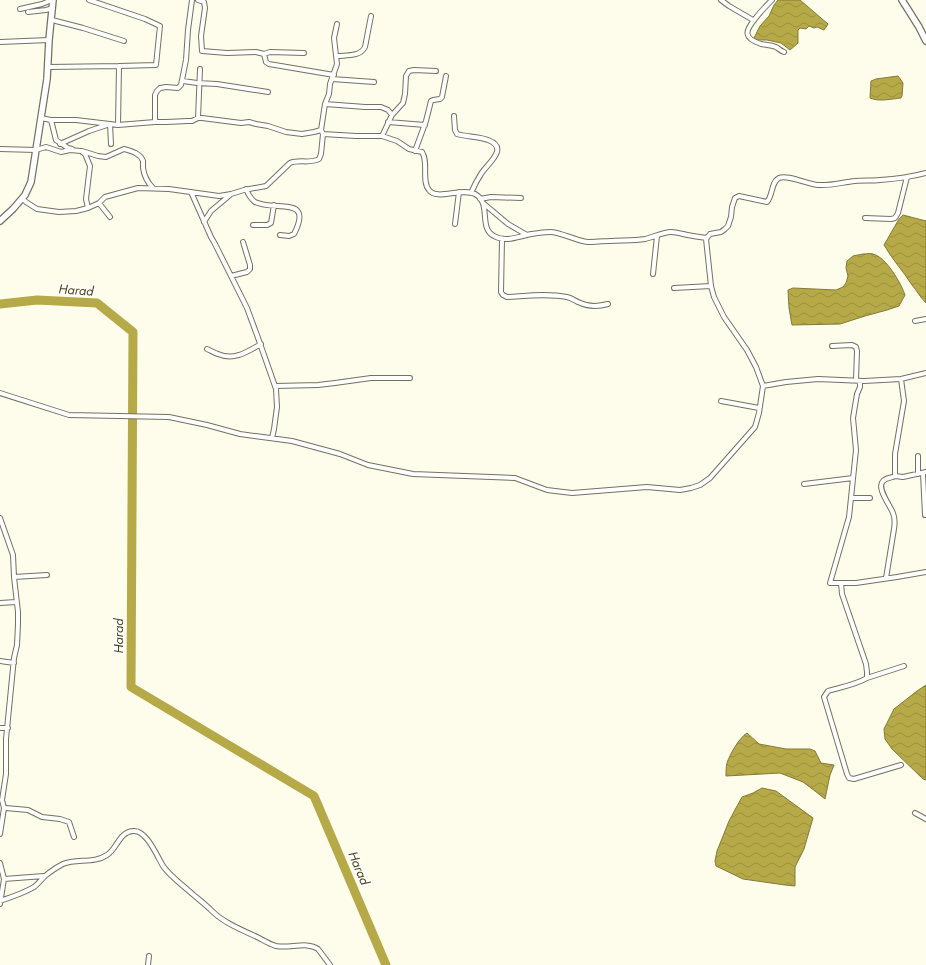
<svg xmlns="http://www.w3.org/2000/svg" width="926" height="965" viewBox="0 0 926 965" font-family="Jost,sans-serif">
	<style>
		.water { fill: url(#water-waves); stroke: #847a35 }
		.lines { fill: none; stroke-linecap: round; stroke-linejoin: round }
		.river { stroke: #b6a948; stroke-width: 9 }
		.street-casing { stroke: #737161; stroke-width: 6 }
		.secondary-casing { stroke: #737161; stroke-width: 8 }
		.street { stroke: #fff; stroke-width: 4 }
		.secondary { stroke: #fff; stroke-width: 5.5 }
		.labels { text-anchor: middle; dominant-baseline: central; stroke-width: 3; stroke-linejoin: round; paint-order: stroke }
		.water-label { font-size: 13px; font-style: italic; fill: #48431a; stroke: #fff }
	</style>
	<defs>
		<pattern id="water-waves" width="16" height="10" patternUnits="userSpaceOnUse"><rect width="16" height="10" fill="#b6a948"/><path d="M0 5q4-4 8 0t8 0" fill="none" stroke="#9b903e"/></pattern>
	</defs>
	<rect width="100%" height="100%" fill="#fefcea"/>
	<path class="water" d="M778,0H800L828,24L824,30L817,27L814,28L809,26L806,29L800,28L798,30V43L790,50L781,43L767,40H756L754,38L760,26L769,16L774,5Z
		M898,76L903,83L902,96L901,98C891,99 879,102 870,98L871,81L876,79Z
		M903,215L926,221V303C920,297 917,291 912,285C903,271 892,259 884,245L899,219Z
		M863,254C866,254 870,253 873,254C886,257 901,283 905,295L899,306L887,310L865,316L840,324L792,325L789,308L788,290L793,288L836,290L843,287L846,283L848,276L846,268L847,261L853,256Z
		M926,685V780L923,779L892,749L885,739L884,729L894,709L917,691Z
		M747,733L759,744L786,749H810L815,751L821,763L834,765L830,775L825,799L815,791L803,782L780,773L726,776C726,772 726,767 727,763C730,754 739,738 747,733Z
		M762,788L776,791L813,818L804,849L795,867V886L785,885L743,879L716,866L715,861L717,851L729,821L736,808L742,797L753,793Z"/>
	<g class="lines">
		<path class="river" d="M0,304L37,300L97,303L133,332L131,687L314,796L386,965"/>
		<g class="street-casing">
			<path id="street" d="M198,0L204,2L205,8L201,36L202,51L227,53L256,52L264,54L270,52L304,53
				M721,0L729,6L753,20
				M772,0C766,6 760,12 755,19C745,31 743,38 761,44C766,45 771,45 776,47C779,49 781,51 784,52
				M20,9L42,4L52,0
				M28,12L46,10L53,8
				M52,18V20L83,28L124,41
				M0,42L49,40
				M264,54L266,62L269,64L334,75
				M337,56C346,55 360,57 365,47L371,16
				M48,67L119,66L156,65L160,26L145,19L89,0
				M332,79L374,82
				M183,81L197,83L217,84L268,92
				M325,104L365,107H381L388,110L392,115
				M454,116L455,130L457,134C467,137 478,136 488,140C510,148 487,164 481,174C477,180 474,186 471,193
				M41,118L51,120H76L118,125L155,122H166L188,121H192L198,118H202L241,123L249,122L256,124L268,126L286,132L302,134L314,132L321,130L325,104L329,94L330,84L337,64L334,38L337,24
				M198,118L200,69
				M51,120L56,140L68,148L72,149
				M155,122V95L157,91L160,88L166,87L178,88L181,85L186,60L188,30L192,0
				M388,122L425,125
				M118,125L119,66
				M321,130L323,134L356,136H382L397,141L409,149L422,152C429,162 421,181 429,190C437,201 461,187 475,194C492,203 478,228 494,236C506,243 519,236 532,234C538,233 544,232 550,232C561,232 576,241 588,242C595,242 602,241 609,241C621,240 633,241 645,239C654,237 663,232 671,232C675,232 679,233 683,234C691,236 699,237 707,238
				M382,136L392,115L403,103L405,94L406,76L409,71L414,70L436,71
				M60,144L89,131L110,124L111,144
				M0,149L36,150L46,147L61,152L70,150L81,151L85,154L90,166L86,199L88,208
				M82,151L98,156L106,157L124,149C131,151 140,153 143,161C143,163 143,166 143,168C144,175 148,183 153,188
				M415,151L426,121L431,101L433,100L440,99L442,97L446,76
				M246,189C248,194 251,199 255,202C275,212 314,195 294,234L289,236L280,235
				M191,192L211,237L215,244L247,308L257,335L276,389L277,407L274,429L272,438
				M22,198L26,202L37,209L59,212L76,211L88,208L99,203L105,197L138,188L169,189L219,196L231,194L244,190L266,186L290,163C299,159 310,164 319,159L321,154L323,134
				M480,199L491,197L521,198
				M99,203L110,217
				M483,203L508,224L527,235
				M865,218L891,219L895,218L898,213L907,177
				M204,222L211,211L230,195
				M455,224L459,192
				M253,225H267L271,223L274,205
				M502,239L501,292L503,295L507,297C526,296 547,293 567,297C571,298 574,300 578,302C588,307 597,307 608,304
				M653,274L657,236
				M231,276L247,272L250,269V265L243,242
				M674,288L711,286
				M915,321L926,319
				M832,346L852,345L856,347L857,351L856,380
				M207,349C210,350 214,353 218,354C234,361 247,352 261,344
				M901,379L904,401L895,454V476L903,477L926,472
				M860,381V387L857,394L853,418L856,450L849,517L830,583H856L897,577L926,572
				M275,386L318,385L335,383L371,378H410
				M763,386L786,382L818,379L864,381L901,379L926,373
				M0,393L69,415L169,417L207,425L240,434L292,441L340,454L368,465L413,474L515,478L547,490L572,493L647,487L680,490L691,488L700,485L710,478L755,427L759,413L763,386L756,367L747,350L724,317L714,297L711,286L706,239L710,234L721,232L725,229L728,226L731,217L732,207L735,198L739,196L767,202C773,195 771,182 779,178C787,174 809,185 818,185C831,186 843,182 855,181C863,180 872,181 880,180C896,179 911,177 926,173
				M721,401L759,408
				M918,456V474
				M923,474L925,515
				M804,484L853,478
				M851,498H870
				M0,518L13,555L14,577L18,612V624L17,645L14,658L6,739V774L2,800L4,808L0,834
				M14,577L47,575
				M886,578L894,529C895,523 895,518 893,513C890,505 876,488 883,481C886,478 891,478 895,476
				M841,583L842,594L866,664L867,672V678C855,685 841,687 828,691L824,697L847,774L849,778L854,779L901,765
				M0,603L16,602
				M0,661L14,663
				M867,678L904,666
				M0,728H8
				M4,807L6,808L28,810L42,817L60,819L69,822L74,837
				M915,813L926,819
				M0,863L4,879L0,904
				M4,879L44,876
				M0,901C12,897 24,893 34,887C38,884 41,880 45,876C50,872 57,867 63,864C76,858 94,864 107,855C117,849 119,832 133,831C146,829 157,856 163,866C170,876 180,883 189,891C197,898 205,904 212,911C224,923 242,930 257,937C263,940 269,944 276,946C289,949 307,941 318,949L330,965
				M148,965L149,956"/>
		</g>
		<g class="secondary-casing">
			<path id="secondary" d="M902,0L919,27L926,41
				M0,221L13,209L25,195L31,182L47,79L49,40L53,0"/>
		</g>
		<use href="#street" class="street"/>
		<use href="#secondary" class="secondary"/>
	</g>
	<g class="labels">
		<g class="water-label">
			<text transform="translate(76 290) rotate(4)">Harad</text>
			<text transform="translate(118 636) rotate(-90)">Harad</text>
			<text transform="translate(359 868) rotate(67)">Harad</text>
		</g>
	</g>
</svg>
